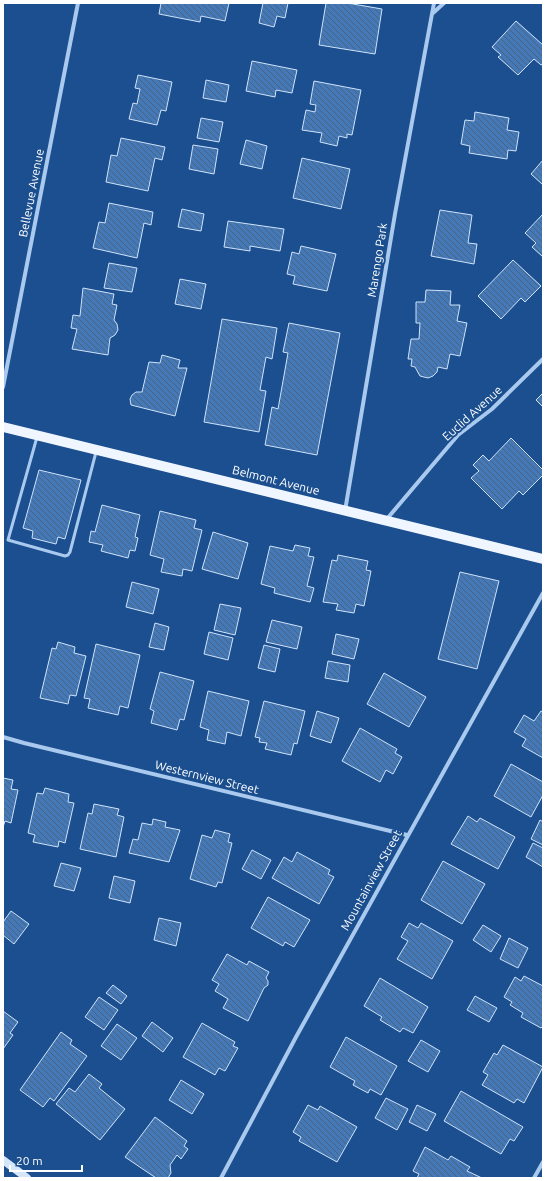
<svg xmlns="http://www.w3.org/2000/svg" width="546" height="1181" viewBox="0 0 546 1181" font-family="Ubuntu,sans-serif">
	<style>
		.building { fill: url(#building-back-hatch); stroke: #cfe3fa }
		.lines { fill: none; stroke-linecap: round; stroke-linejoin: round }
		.lane { stroke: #a9c9ee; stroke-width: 3 }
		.street { stroke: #a9c9ee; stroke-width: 4 }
		.secondary { stroke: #d6e6fa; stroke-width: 8 }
		.primary { stroke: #f0f6ff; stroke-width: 10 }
		.labels { text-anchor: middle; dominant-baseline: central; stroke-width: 4; stroke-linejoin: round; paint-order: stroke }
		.street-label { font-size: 12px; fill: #fff; stroke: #1b4f8f }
	</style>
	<defs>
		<pattern id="building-back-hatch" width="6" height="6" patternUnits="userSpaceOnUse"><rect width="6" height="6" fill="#4478b7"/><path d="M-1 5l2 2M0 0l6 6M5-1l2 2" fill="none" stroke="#486282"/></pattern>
	</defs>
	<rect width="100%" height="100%" fill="#1b4f8f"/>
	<path class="building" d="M161,3H229L225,21L201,16L200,22L159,14Z
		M263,3H288L285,18L277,16L274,27L259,23Z
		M326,3H347L382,9L375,54L319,45Z
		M516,21L543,45V64L541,65L534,59L518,75L498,57L501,55L492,47Z
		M252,61L297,70L292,93L276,90L275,97L246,91Z
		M138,75L172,82L166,111L161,110L157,125L129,119L133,103L137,104L140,89L135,88Z
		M206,80L229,85L226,102L203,98Z
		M314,81L361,90L352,135L347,134V138L339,136L337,146L320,142L322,133L302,130L306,110L315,112L316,105L310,104Z
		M475,112L509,118L507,130L519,132L516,151L508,150L507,159L469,153L470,146L461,144L465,120L474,121Z
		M201,118L223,122L219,142L197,138Z
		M121,138L165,147L162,160L155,158L148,191L106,182L111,155L117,156Z
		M246,140L267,146L262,169L240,164Z
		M193,145L218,149L214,174L189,169Z
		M302,158L350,169L341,209L293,198Z
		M543,160V185L531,174Z
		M109,203L153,212L151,225L144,223L137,258L93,248L99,222L105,223Z
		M182,209L204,214L201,231L178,227Z
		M440,210L472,215L468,243L477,244L474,264L431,256Z
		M543,214V257L532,247L536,243L525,233Z
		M228,221L284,229L280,251L250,246V251L224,247Z
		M301,246L336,254L327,291L293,284L295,276L287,274L292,252L299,254Z
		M513,260L541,286L525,302L521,298L501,319L478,296Z
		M109,263L137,268L132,292L104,288Z
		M180,279L206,284L201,309L175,304Z
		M83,288L114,294L112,304L117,305L114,320L117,324L118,330L115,335L110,338L108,355L72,349L77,329L71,328L73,315L80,316Z
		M426,290L451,291L450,305H460L457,321L467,323L460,356L450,354L447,369L438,367L437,372L433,376L428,378L420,376L415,367L411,366L412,359H408L411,339H419L420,323H416V302H425Z
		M222,319L277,328L272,359L266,357L260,390L266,391L259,432L204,422Z
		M289,323L340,333L317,455L265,445L272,407L278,409L288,353L283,352Z
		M162,355L180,360L178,368H187L175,416L131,405L130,399L132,395L136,392H142L149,362L160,363Z
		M543,393V407L536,400Z
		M511,438L543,470V475L523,495L519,491L502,509L471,478L479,471L473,465L483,455L489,461Z
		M39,470L81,480L65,539L58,537L56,544L32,538L33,531L23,528Z
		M102,505L140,515L135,537L138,538L135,551L130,550L128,558L101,551L103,545L89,542L91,531L95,532Z
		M160,511L196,520L194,528L202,530L192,571L183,569L182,576L161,572L164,559L150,555Z
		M213,532L248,543L238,579L202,569Z
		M295,545L310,548L308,556L314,557L307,586L314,588L310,602L274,593L275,588L261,584L270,546L293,551Z
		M338,555L368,561L366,570L371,571L364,606L356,604L354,613L336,610L338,604L323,602L332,560L337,561Z
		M460,572L499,581L477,669L438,659Z
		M132,582L159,589L153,614L126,607Z
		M220,604L241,608L235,635L214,630Z
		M272,620L302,627L297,649L266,642Z
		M155,623L169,627L164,650L149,647Z
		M209,632L233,638L228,660L204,654Z
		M336,634L359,639L354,659L332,654Z
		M58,642L75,647L74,653L86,656L76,696L70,695L68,704L40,698L52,648L56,649Z
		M96,644L140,655L128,708L120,706L118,715L88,708L90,699L84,698Z
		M264,645L280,649L275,672L258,668Z
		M328,661L350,665L348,682L325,678Z
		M160,672L194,681L184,720L180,719L177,730L151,723L154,711L150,709Z
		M384,673L426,697L409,727L367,704Z
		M208,691L249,701L241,736L227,732L225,744L207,740L209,730L200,727Z
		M264,701L305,711L297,744L294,743L291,755L265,749L267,743L259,742L260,738L255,737Z
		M317,711L339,718L331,743L310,736Z
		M541,711L543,712V758L522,746L526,739L514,732L524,715L534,721Z
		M360,728L397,749L395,753L402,757L393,774L386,770L380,782L342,761Z
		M511,764L543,782V795L531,817L494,796Z
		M3,778L13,780L11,789L18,790L11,823L5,821L3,827Z
		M45,788L69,794L68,802L74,803L65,843L59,841L58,847L33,842L35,835L28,833L37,793L43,794Z
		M94,804L119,809L117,815L124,817L116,857L80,849L88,813L92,814Z
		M468,816L477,822L480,818L515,837L498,869L451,844Z
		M153,819L166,822L165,827L180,830L169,862L129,853L133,839L138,840L142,823L152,825Z
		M540,820L543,822V845L531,839Z
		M215,830L230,834L228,842L232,843L222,883L218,882L216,887L190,879L202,835L212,838Z
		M533,843L543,848V867L526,857Z
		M252,850L271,860L261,879L242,869Z
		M297,852L330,870L328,874L334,877L319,904L272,878L284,857L292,862Z
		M443,861L485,884L462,924L421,900Z
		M61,863L81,868L74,891L54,886Z
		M114,876L135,881L130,903L109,898Z
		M268,897L310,920L294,947L285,942L283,946L251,928Z
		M11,911L29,924L14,944L3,935V922Z
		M159,918L181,923L176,946L154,940Z
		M409,923L418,928L421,923L453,941L432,979L397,959L408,941L401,937Z
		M483,925L501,936L491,952L473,940Z
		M509,938L528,948L518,968L500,959Z
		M227,954L247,965L249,961L269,972L266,978L268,981V985L264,988L248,1021L223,1008L228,999L215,991L219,984L212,980Z
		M524,976L543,986V1026L541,1028L521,1017L523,1013L510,1005L512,1002L504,997L515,977L521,981Z
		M380,978L428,1007L413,1033L403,1028L400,1032L380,1020L382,1017L364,1006Z
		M113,985L127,996L121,1004L106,993Z
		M475,996L497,1008L489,1022L467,1010Z
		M99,997L118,1010L104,1030L85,1017Z
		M3,1011L18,1022L10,1033L13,1035L3,1049Z
		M152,1022L173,1038L163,1052L142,1036Z
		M202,1023L235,1042L233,1046L238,1048L225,1071L219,1068L215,1075L183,1057Z
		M117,1024L137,1038L121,1060L101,1046Z
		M61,1032L72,1040L70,1044L87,1056L54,1101L50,1098L43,1107L20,1090Z
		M346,1037L397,1066L381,1095L370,1089L368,1093L353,1085L355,1081L330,1067Z
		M421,1040L440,1051L428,1072L408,1061Z
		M503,1045L543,1067L524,1103L517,1099L514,1103L482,1085L488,1075L483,1072L494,1053L497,1055Z
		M89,1074L102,1084L99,1088L125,1109L100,1140L56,1104L69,1088L75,1092Z
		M181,1080L204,1094L192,1114L169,1100Z
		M461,1091L523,1127L514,1141L510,1139L501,1154L444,1121Z
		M386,1098L408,1109L397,1130L375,1118Z
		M308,1105L318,1110L320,1106L357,1127L337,1162L299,1141L301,1137L293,1132Z
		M417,1105L436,1114L427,1131L409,1122Z
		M155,1117L187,1141L184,1146L188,1149L181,1159L177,1155L170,1165L171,1173L168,1178H156L125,1157Z
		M425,1147L448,1160L451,1156L470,1167L467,1171L482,1178H417L419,1174L413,1171Z"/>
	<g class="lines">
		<path class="lane" d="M37,437L8,540L65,556L68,555L70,552L96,452"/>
		<path class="street" d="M433,13L444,3
			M3,387L78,3
			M345,511L395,214L434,3
			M386,520L458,435L492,409L543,359
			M3,737L24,743L407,835
			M221,1178L296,1037L543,593
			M534,1178L543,1162"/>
		<path class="secondary" d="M3,1160L27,1178"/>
		<path class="primary" d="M3,427L543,559"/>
	</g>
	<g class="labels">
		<g class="street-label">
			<text transform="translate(31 193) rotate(-79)">Bellevue Avenue</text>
			<text transform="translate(377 260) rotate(-81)">Marengo Park</text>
			<text transform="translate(472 413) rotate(-42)">Euclid Avenue</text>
			<text transform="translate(276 480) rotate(14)">Belmont Avenue</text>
			<text transform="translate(207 777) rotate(14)">Westernview Street</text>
			<text transform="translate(371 880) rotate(-61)">Mountainview Street</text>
		</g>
	</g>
	<rect width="546" height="1181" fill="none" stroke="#ffffff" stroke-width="8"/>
	<path d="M10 1165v6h72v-6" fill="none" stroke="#ffffff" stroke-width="2"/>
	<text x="16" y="1165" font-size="12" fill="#ffffff" stroke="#1b4f8f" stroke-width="3" paint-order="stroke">20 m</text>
</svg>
